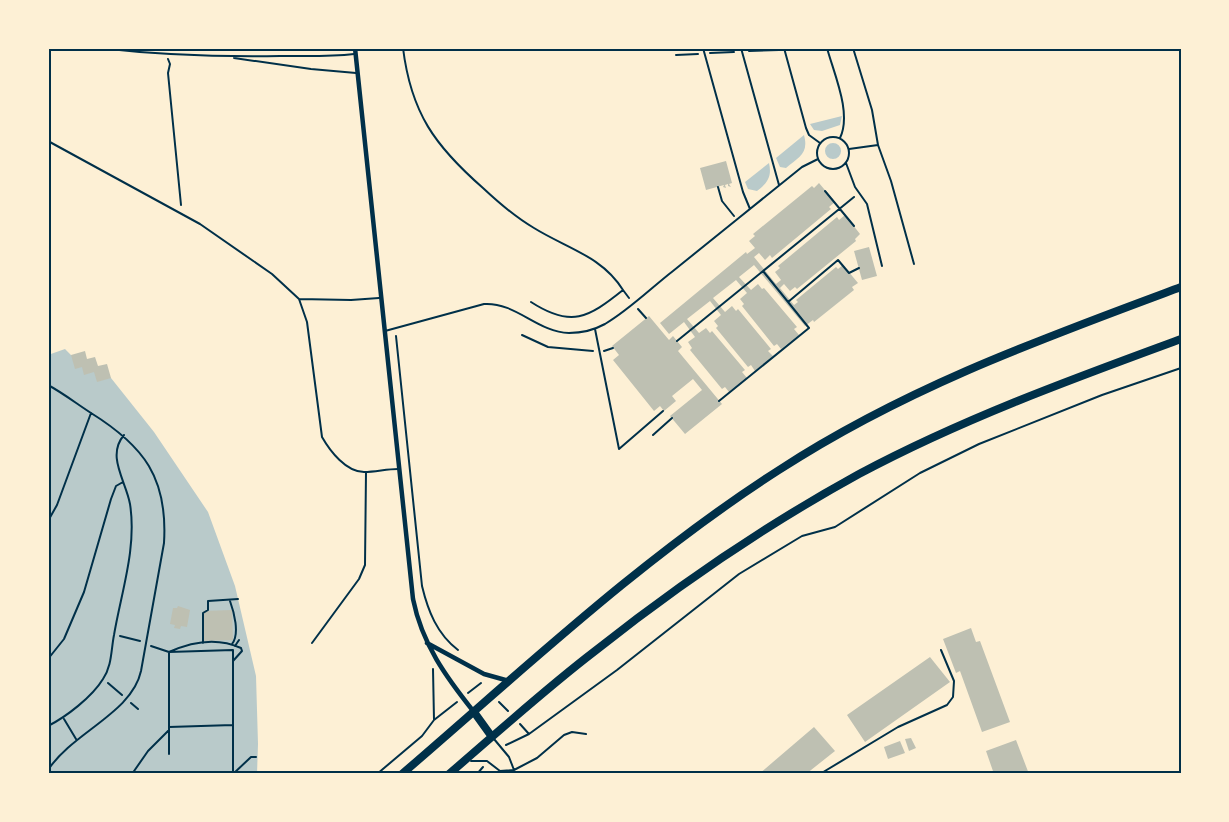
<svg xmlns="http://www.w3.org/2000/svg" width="1229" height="822" viewBox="0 0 1229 822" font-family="Mulish,sans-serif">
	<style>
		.green { fill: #b9caca }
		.building { fill: #bec0b2 }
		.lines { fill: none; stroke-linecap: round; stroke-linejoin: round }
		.path { stroke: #003049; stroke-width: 2 }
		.service { stroke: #003049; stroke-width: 2 }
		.minor { stroke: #003049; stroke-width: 4.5 }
		.trunk { stroke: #003049; stroke-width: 8 }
		.neatline { fill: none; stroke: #003049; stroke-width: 2 }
	</style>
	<rect width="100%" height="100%" fill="#fdf0d5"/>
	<path class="green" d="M842,116L840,125L822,131L814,130L810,124Z
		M804,135C809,154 799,157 786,168L780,167L776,158Z
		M825 151a8 8 0 1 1 16 0a8 8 0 1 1-16 0Z
		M769,163C772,176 768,183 757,191L748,189L745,182Z
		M65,349L71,355L111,378L154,432L208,512L235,586L256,676L258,744L257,774H48V355Z"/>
	<path class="building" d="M726,161L732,183L729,184L731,187L728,186V184L725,185L726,188L723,187L724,185L706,190L700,168Z
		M819,183L835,202L829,207L831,209L772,258L770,255L765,260L759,253L754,257L776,284L781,280L775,272L780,268L778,266L837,217L839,220L845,215L860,234L855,239L856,241L797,289L795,287L790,291L784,284L780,288L794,305L798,302L796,300L836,267L838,269L843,265L858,283L852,287L854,290L814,322L813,320L805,326L754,265L739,277L751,290L758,284L762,289L764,288L797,327L794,329L799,335L781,349L777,344L774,346L742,306L744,304L740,299L747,293L736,280L713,298L725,312L732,306L736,311L738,309L771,349L768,351L773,356L755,371L751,365L748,367L716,328L718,326L714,321L721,315L710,301L687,319L699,333L706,328L710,333L712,331L745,370L742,372L747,378L729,392L725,387L722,389L690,350L692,348L688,342L695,337L684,322L669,334L660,323L746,252L747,254L755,248L749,241L755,236L753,234L812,186L814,188Z
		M869,247L877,276L862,280L854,251Z
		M649,316L669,340L673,336L682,347L678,351L722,404L685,434L670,416L702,390L693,379L672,396L676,401L664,411L660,406L654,411L613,360L619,355L612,346Z
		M85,351L87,359L95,357L98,366L107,364L111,378L97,382L94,372L84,375L82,367L75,369L71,355Z
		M178,606L190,610L187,627L181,626L180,629L174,628L175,625L170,624L173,608H177Z
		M232,610L233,640L204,641L203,611Z
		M971,628L976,642L980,641L1010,722L982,732L960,671L956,673L943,639Z
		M930,657L950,682L865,742L847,715Z
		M814,727L835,751L806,774H759Z
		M911,738L916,748L909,751L905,739Z
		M1016,740L1029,774H994L986,751Z
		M900,741L905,753L888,759L884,747Z"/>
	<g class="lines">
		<path class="path" d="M403,48C411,113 435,146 483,188C499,203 515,217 534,228C566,248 602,256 623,290
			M853,48L872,110L878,145
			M791,49L821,48
			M749,51L779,50
			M710,53L734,52
			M676,55L698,54
			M168,59L170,64L168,73L181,205
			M849,149L878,145L891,181L914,264
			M718,187L722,201L734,216
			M825,191L854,226
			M531,302C571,328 588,318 623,290L629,298
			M788,302L838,260L849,273L859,268
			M638,309L646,318
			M522,335L548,347L593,351
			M396,336L422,586C428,611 437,634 458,650
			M677,341L854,197
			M604,351L613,348
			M719,401L809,328L763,271
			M653,435L672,418
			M230,601C234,612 240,634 232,644
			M120,636L140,641
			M203,643V613L208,610V601L238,599
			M151,646L169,652V754
			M235,646L239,640
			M433,669L434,720
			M108,683L122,695
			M468,693L481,683
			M499,702L508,711
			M131,703L138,709
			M169,727L233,725
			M529,734L617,670L739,574L802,536L835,527L920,473L979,444L1102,395L1181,368
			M506,745L529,734L520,724
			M132,774L148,751L169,730
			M233,774V650L169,652C191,642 217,637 241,648L242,651L233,661
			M233,774L251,757H256
			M377,774L422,736L434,720L457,702
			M477,774L483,767
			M820,774L898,727L947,705L953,697L954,681L941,650"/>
		<path class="service" d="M99,48C160,55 219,57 280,56C305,56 329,57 354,54
			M703,48L743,192L750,209
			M741,48L779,185
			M784,48L806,128L809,135L820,143
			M827,48C834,74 852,113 840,138
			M234,58L311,69L356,73
			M817 153a16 16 0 1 1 32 0a16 16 0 1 1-32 0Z
			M48,141L200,224L272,274L299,299L351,300L379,298
			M846,163L855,187L867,204L882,266
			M299,299L307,322L322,437C330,451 346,472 364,472C376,472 386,469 398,469
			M595,329L619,449L663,411
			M385,331L484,304C516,302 537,332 569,333C582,333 594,330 605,324C629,310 651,288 673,271C716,236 759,202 802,167L818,159
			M48,385C63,393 77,404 91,413C144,446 168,478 164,543L141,671C132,713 73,732 48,770
			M48,521L57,505L91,413
			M312,643L359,579L365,565L366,472
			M48,659L64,639L84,592L111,499L116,486L123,482
			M64,719L76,739
			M48,726C66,717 92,697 103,679C112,666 111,650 114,635C121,593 137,548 130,504C126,481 106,456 124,435
			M494,739L509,757L514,770L512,774
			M471,761H487L500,771L514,770L537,758L564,735L572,732L586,734"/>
		<path class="minor" d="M355,48L413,599C422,644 446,677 474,712
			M427,643L484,674L509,681"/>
		<path class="trunk" d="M474,712L492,737
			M402,774C524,669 643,557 779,470C905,388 1041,339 1181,287
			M449,774C497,733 544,690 595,651C677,586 766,525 859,474C962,419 1072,379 1181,339"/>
	</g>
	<rect width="1229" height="822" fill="none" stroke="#fdf0d5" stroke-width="99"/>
	<rect x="50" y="50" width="1130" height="722" class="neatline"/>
</svg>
